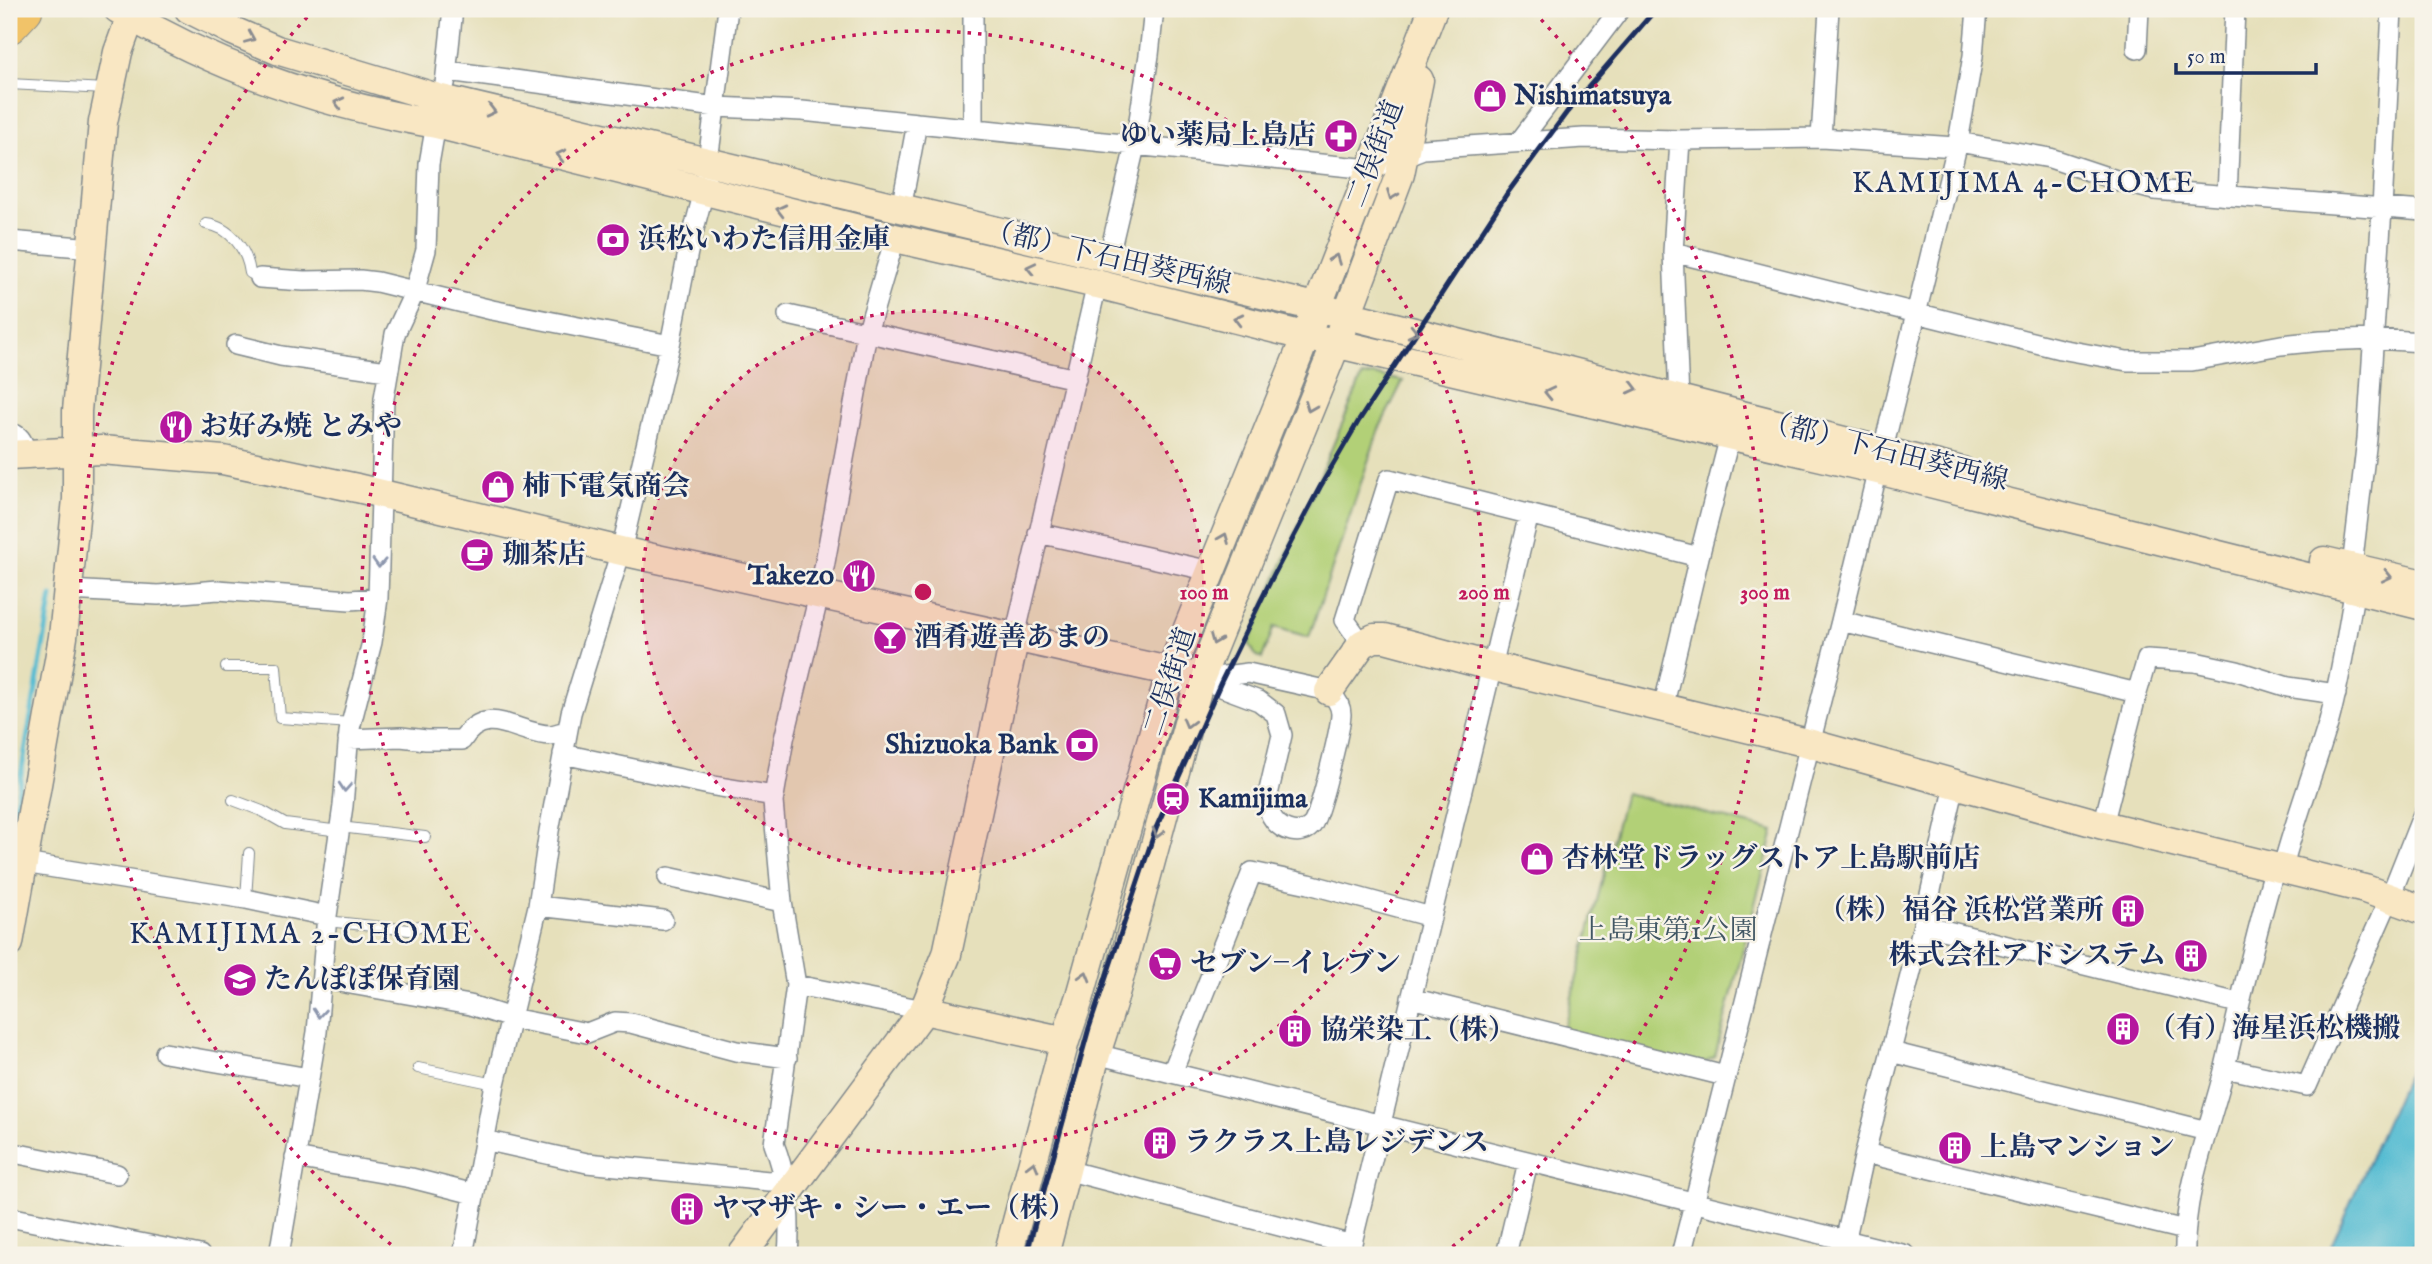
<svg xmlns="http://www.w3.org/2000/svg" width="2432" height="1264" viewBox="0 0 2432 1264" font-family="'IM FELL English','Noto Serif JP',serif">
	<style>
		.green { fill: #b2d077; stroke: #66806a; stroke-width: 2 }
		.water { fill: #54bcd2; stroke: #387698; stroke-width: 2 }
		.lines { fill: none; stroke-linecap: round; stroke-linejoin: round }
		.stream { stroke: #54bcd2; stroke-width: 5 }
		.lane-casing { stroke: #80888c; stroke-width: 12 }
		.street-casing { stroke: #80888c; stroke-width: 22 }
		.secondary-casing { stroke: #80888c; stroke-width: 31 }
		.highway-casing { stroke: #80888c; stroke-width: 39 }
		.lane { stroke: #fff; stroke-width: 10 }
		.street { stroke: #fff; stroke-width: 19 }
		.secondary { stroke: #f9e7c3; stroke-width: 28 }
		.highway { stroke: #f1c369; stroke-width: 37 }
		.rail { stroke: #1b2f5e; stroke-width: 5 }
		.oneway { stroke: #8a8b90 }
		.oneway2 { stroke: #8d97ae }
		.ring { fill: none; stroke: #c2185b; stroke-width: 3.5; stroke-dasharray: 3.5 7 }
		.labels { text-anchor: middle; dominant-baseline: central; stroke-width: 5; stroke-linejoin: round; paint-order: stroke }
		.poi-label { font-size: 28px; font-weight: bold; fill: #1b2f5e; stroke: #f7f3e8; text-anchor: start }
		.street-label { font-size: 28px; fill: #1b2f5e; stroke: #f7f3e8 }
		.park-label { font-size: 28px; fill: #415764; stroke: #f7f3e8 }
		.neighbourhood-label { font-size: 30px; letter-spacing: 2px; fill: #1b2f5e; stroke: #f7f3e8 }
		.centre { fill: #c2185b; stroke: #f7f3e8; stroke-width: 3.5 }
		.ring-label { font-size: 21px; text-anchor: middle; font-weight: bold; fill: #c2185b; stroke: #f7f3e8; stroke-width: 5; stroke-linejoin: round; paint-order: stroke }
	</style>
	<rect width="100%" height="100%" fill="#f7f3e8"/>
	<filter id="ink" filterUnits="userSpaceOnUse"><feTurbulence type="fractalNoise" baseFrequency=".0143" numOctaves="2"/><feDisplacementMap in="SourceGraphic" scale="14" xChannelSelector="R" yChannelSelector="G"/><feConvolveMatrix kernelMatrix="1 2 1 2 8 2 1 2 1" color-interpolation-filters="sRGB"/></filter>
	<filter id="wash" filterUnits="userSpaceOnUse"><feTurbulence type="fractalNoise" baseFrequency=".00686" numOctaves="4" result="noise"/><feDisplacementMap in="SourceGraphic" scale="28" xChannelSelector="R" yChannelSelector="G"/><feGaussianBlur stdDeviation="1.57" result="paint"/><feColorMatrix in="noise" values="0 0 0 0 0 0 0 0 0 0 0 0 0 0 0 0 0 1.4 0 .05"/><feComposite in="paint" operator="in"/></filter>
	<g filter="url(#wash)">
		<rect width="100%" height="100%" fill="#e6e0bb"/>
		<path class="green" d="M1373,375L1403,381L1379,429L1309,637L1274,627L1262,658L1256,656L1249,643L1362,377Z
			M1625,793L1774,831L1715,1057L1699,1066L1563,1031Z"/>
		<path class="water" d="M2423,1039V1220L2409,1255H2327Z"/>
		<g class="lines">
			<path class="stream" d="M9,844L52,596"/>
		</g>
	</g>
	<g filter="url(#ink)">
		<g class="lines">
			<g class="lane-casing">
				<path id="lane" d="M9,84L106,89
					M206,224C231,227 247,250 250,273L260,278
					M226,667H276L280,718L351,723
					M233,800L262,811L285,824L340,831
					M340,827L425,837
					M246,899L249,853
					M327,921L409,930L419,926
					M418,1068L495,1084"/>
			</g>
			<g class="street-casing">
				<path id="street" d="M973,9V128
					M2137,49L2139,9
					M448,71L716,107L802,111L917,123
					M445,84L453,9
					M1821,138L1829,9
					M1520,141L1620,9
					M1958,142L2050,158L2119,181L2154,190L2423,211
					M2227,196L2235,9
					M901,209L917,123L1370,169L1423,149L1584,138L1680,140L1821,138L1956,147
					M9,241L93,248
					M1673,252L1680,140
					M1109,256L1135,146L1149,55L1154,9
					M260,278L304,281L360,280L377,282L492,310L670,345
					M788,315L1076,379
					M236,345L281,356L387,371
					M1679,400L1673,252L2060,349L2127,361H2192L2281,345L2321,341L2374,339L2423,342
					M9,433C21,434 23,443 27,453
					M1038,533L1211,571
					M1699,557L1730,436
					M2352,567L2367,439L2382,209L2392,9
					M69,590L158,595L218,590L350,600L378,598
					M1841,621L2137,693L2103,825
					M1015,636L1097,284
					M1362,644L1345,620L1389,479L1699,557L1663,708
					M1248,673L1329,691C1335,697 1341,704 1341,714C1341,727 1319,817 1312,825C1301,837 1282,831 1274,820C1269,814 1268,806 1267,799L1282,735L1276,714L1259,701L1200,679Z
					M2137,693L2147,659L2195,662L2237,671L2288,687L2336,694
					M348,739L401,737L426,740H462C487,701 517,735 551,735C556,734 562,732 567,731
					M563,754L714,786L774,796
					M24,863L246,899L327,916
					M2282,870C2295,820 2314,771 2329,721C2341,677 2347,633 2355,588
					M668,877L782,902
					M538,906L663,920
					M1923,925L2238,1003
					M322,979L470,1005L511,1018L587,1033L615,1022L631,1023L736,1051L787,1058
					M796,985L924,1010
					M1411,998L1725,1076
					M1891,1052L2207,1131
					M165,1053L309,1078
					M1096,1054L1172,1073L1252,872L1309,884L1431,917
					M2225,1068L2307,1086L2390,897L2423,814
					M1172,1073L1906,1255
					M484,1140L587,1163L769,1181L786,1179
					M9,1152L117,1174
					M1865,1153L2185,1230
					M295,1158L411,1178L474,1194
					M1066,1170L1352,1245
					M9,1217L200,1255
					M279,1255L317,1032L327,916L343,806L349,732L372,642L378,598L384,398L395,334L414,293L426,250L429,164L436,124
					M463,1255L495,1084L538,906L549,831L571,713L621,551L670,345L688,252L704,191L728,9
					M788,1255C791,1217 788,1180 774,1144L796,985L782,902L773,802L784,739L819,595L867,333L895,238
					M1349,1255L1529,514
					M1506,1255L1528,1162
					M1681,1255L1841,621L1958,142L1973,56L1977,9
					M1842,1255L1865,1153L1923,925L1955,785
					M2185,1255C2183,1190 2210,1129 2225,1067C2241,1000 2255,934 2275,868"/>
			</g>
			<g class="secondary-casing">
				<path id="secondary" d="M118,9C215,67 325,105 436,124L895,238L1097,284L1304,336L1878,470L2423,606
					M189,9L233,31L277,50L438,98L1316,307L1962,471
					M9,455L101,450L223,460L357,488L621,551L1187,675
					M2324,561L2423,584
					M1329,691L1362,644L1374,638H1385L1490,666L1808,743L2103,825L2365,889L2423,910
					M9,943L63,637L77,499V411L103,122L118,52L131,16
					M924,1010L1065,1041
					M742,1255L924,1010L947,954L1015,636
					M1008,1255L1065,1041L1080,996L1171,670L1298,356L1433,9
					M1044,1255L1096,1054L1113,1001L1200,679L1336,344L1400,174L1419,80"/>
			</g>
			<g class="highway-casing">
				<path id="highway" d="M9,25L24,9"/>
			</g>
			<use href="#lane" class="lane"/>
			<use href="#street" class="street"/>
			<use href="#secondary" class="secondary"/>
			<use href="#highway" class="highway"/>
			<path class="rail" d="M1026,1255L1089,1028L1156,828L1221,682L1271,580L1320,487L1358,422L1506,195L1567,112L1656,9"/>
		</g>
		<defs><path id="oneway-chevron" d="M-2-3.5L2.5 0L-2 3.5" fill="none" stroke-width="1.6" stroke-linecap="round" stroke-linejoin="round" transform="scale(1.75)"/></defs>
		<g class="oneway">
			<use href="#oneway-chevron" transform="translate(250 38) rotate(23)"/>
			<use href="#oneway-chevron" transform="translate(339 103) rotate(-166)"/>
			<use href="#oneway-chevron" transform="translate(491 111) rotate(14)"/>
			<use href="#oneway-chevron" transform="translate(561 155) rotate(-166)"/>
			<use href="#oneway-chevron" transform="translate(1392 195) rotate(111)"/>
			<use href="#oneway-chevron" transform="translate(781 210) rotate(-166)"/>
			<use href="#oneway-chevron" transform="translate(1335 259) rotate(-69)"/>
			<use href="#oneway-chevron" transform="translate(1031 268) rotate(-167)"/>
			<use href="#oneway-chevron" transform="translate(1238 319) rotate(-166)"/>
			<use href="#oneway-chevron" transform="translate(1413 332) rotate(14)"/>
			<use href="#oneway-chevron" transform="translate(1633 388) rotate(14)"/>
			<use href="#oneway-chevron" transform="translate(1549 393) rotate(-167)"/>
			<use href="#oneway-chevron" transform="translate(1310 407) rotate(112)"/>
			<use href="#oneway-chevron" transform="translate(1224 538) rotate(-68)"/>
			<use href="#oneway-chevron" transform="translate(2387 576) rotate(13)"/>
			<use href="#oneway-chevron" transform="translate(1215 640) rotate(112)"/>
			<use href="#oneway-chevron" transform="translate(1188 723) rotate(105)"/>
			<use href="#oneway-chevron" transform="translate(1158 833) rotate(105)"/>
			<use href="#oneway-chevron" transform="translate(1085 976) rotate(-74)"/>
			<use href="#oneway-chevron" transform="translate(1033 1166) rotate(-75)"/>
		</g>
		<g class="oneway2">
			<use href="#oneway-chevron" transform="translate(379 563) rotate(92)"/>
			<use href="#oneway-chevron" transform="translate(345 787) rotate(94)"/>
			<use href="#oneway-chevron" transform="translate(319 1013) rotate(95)"/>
		</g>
	</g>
	<circle cx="923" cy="592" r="281" fill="#c2185b" fill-opacity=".12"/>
	<g class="ring">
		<circle cx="923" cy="592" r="281"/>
		<circle cx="923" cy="592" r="561"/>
		<path d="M399 1251A842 842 0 0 1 312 12M1534 12A842 842 0 0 1 1447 1251"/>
	</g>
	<defs>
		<g id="shop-disc" transform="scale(1.75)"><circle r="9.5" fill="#b5179e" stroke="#f7f3e8"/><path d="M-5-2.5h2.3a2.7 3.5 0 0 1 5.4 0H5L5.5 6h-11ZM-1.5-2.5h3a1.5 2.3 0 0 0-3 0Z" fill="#fff"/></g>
		<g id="pharmacy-disc" transform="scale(1.75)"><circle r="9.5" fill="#b5179e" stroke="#f7f3e8"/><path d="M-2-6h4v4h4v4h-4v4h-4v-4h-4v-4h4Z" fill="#fff"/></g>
		<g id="bank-disc" transform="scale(1.75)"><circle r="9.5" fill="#b5179e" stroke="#f7f3e8"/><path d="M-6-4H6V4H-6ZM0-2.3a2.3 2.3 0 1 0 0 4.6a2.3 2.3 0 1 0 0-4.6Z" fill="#fff"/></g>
		<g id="restaurant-disc" transform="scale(1.75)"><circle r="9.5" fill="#b5179e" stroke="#f7f3e8"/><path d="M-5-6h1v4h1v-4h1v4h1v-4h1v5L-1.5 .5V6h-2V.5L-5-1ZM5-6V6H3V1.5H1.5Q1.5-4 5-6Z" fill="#fff"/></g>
		<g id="cafe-disc" transform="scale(1.75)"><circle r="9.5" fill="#b5179e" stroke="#f7f3e8"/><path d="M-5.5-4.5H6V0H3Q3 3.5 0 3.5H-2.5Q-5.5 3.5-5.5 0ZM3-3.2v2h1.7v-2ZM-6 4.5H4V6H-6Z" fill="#fff"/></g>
		<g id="bar-disc" transform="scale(1.75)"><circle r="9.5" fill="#b5179e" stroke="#f7f3e8"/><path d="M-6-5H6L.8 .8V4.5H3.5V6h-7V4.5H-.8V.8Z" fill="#fff"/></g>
		<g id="station-disc" transform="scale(1.75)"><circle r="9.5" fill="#b5179e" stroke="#f7f3e8"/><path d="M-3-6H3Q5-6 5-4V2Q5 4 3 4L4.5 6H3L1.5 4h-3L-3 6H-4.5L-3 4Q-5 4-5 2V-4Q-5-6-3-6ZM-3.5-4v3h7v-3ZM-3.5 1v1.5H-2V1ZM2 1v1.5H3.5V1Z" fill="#fff"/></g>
		<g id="building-disc" transform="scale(1.75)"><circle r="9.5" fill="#b5179e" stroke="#f7f3e8"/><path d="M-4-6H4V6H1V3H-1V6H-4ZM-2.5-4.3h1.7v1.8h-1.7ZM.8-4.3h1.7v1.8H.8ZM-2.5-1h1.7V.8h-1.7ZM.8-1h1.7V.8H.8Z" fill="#fff"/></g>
		<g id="supermarket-disc" transform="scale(1.75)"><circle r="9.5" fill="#b5179e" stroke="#f7f3e8"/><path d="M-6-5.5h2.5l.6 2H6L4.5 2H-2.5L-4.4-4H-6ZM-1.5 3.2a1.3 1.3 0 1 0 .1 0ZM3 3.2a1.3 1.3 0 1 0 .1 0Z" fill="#fff"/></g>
		<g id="school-disc" transform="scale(1.75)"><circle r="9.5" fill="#b5179e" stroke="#f7f3e8"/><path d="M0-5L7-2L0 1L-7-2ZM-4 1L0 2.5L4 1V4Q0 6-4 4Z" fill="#fff"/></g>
	</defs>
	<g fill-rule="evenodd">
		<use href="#shop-disc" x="1490" y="96"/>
		<use href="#pharmacy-disc" x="1341" y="136"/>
		<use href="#bank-disc" x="613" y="240"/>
		<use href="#restaurant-disc" x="176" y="427"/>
		<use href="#shop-disc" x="498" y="487"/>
		<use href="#cafe-disc" x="477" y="555"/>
		<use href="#restaurant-disc" x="859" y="576"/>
		<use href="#bar-disc" x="890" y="638"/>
		<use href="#bank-disc" x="1082" y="745"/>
		<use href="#station-disc" x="1173" y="799"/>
		<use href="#shop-disc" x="1537" y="859"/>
		<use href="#building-disc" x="2128" y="911"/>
		<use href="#building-disc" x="2191" y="956"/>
		<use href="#supermarket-disc" x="1165" y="964"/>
		<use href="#school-disc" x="240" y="980"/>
		<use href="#building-disc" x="2123" y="1029"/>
		<use href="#building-disc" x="1295" y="1031"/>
		<use href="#building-disc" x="1160" y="1143"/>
		<use href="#building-disc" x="1955" y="1148"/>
		<use href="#building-disc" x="687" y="1209"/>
	</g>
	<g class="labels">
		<g class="poi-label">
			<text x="1514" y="96">Nishimatsuya</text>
			<text x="1316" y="136" text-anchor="end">ゆい薬局上島店</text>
			<text x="638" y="240">浜松いわた信用金庫</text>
			<text x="200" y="427">お好み焼 とみや</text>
			<text x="522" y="487">柿下電気商会</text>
			<text x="502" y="555">珈茶店</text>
			<text x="834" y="576" text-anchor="end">Takezo</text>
			<text x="914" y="638">酒肴遊善あまの</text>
			<text x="1058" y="745" text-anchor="end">Shizuoka Bank</text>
			<text x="1198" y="799">Kamijima</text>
			<text x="1562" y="859">杏林堂ドラッグストア上島駅前店</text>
			<text x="2104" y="911" text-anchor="end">（株）福谷 浜松営業所</text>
			<text x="2166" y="956" text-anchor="end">株式会社アドシステム</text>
			<text x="1190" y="964">セブン−イレブン</text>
			<text x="264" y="980">たんぽぽ保育園</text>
			<text x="2148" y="1029">（有）海星浜松機搬</text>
			<text x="1320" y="1031">協栄染工（株）</text>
			<text x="1184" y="1143">ラクラス上島レジデンス</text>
			<text x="1980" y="1148">上島マンション</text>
			<text x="712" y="1209">ヤマザキ・シー・エー（株）</text>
		</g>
		<g class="street-label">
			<text transform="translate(1376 154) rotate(-69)">二俣街道</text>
			<text transform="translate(1108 258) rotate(13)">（都）下石田葵西線</text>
			<text transform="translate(1885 452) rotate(14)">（都）下石田葵西線</text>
			<text transform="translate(1171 682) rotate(-72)">二俣街道</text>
		</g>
		<g class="park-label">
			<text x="1668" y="931">上島東第1公園</text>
		</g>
		<g class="neighbourhood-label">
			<text x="2024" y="184">KAMIJIMA 4-CHOME</text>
			<text x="301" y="935">KAMIJIMA 2-CHOME</text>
		</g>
	</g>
	<circle cx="923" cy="592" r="10" class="centre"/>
	<g class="ring-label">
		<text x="1204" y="599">100 m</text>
		<text x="1484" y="599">200 m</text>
		<text x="1765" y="599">300 m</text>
	</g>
	<rect width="2432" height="1264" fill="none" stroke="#f7f3e8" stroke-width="35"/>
	<path d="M2176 63v10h140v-10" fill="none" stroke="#1b2f5e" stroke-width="3.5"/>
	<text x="2187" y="63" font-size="21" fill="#1b2f5e" stroke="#f7f3e8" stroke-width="5" paint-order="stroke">50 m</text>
</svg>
